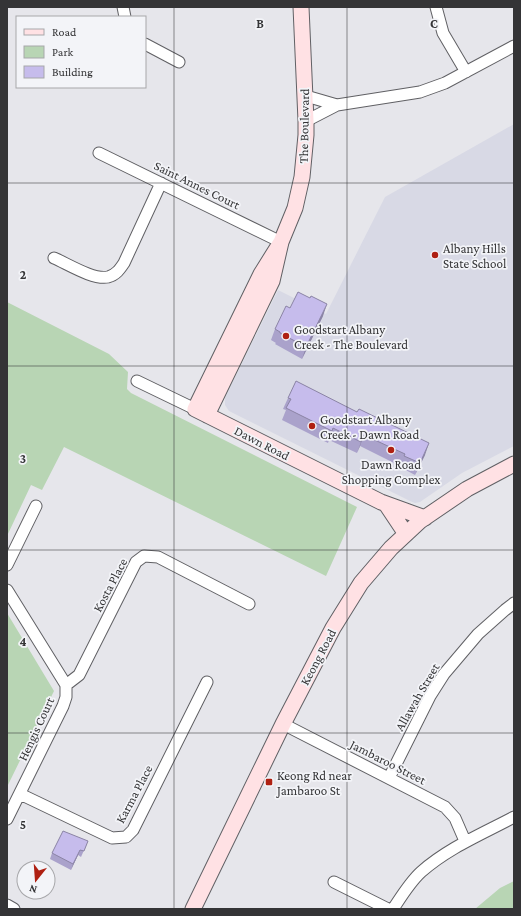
<svg xmlns="http://www.w3.org/2000/svg" width="521" height="916" viewBox="0 0 521 916" font-family="'Crimson Pro',serif">
	<style>
		.built { fill: #d8d9e5 }
		.green { fill: #b8d5b4 }
		.lines { fill: none; stroke-linecap: round; stroke-linejoin: round }
		.street-casing { stroke: #606064; stroke-width: 13 }
		.secondary-casing { stroke: #606064; stroke-width: 17 }
		.street { stroke: #fff; stroke-width: 11 }
		.secondary { stroke: #ffe1e4; stroke-width: 15 }
		.wall { fill: #aaa2cb }
		.shaded-wall { fill: #8b84a5 }
		.building { fill: #c6bcec; stroke: #8b84a5 }
		.grid { fill: none; stroke: #343436; stroke-width: 1; stroke-opacity: 0.55 }
		.poi-dot { fill: #af2012; stroke: #f3f4f8; stroke-width: 1.5 }
		.labels { text-anchor: middle; dominant-baseline: central; stroke-width: 3.5; stroke-linejoin: round; paint-order: stroke }
		.street-label { font-size: 13px; fill: #343436; stroke: #f3f4f8 }
		.poi-label { font-size: 13px; fill: #343436; stroke: #f3f4f8; text-anchor: start }
		.grid-label { font-size: 13px; text-anchor: middle; font-weight: bold; fill: #343436; stroke: #f3f4f8; stroke-width: 3.5; stroke-linejoin: round; paint-order: stroke }
	</style>
	<rect width="100%" height="100%" fill="#e6e6eb"/>
	<path class="built" d="M514,124V446L462,473L420,502L415,503L410,501L229,411L225,405V398L278,290L326,314L385,197Z"/>
	<path class="green" d="M7,302L109,354L128,372L127,389L131,393L357,507L326,576L64,447L42,490L31,485L7,536Z
		M7,613L54,691L7,787Z
		M514,881V909H475L500,888Z"/>
	<g class="lines">
		<g class="street-casing">
			<path id="street" d="M123,7L125,17
				M436,7L443,33L466,72
				M145,44L179,62
				M306,96L337,105
				M306,121L337,105L420,92L445,83L514,46
				M99,153L281,242
				M54,258C68,264 93,280 108,277C116,275 120,269 124,263L161,183
				M137,381L195,409
				M7,565L36,506
				M7,590L66,685V697L63,706L7,819
				M66,685L79,675L136,562L144,556L158,557L249,604
				M283,724L445,807L455,818L465,841
				M389,778L430,696L444,674L478,634L505,610L514,603
				M20,794L112,838L126,837L133,830L207,682
				M334,882L388,909
				M7,905L14,909
				M393,909C401,897 410,882 421,872C448,848 482,834 514,817"/>
		</g>
		<g class="secondary-casing">
			<path id="secondary" d="M281,242L261,274L195,409L381,502L425,518
				M207,415L272,281L281,242L295,208L302,177L306,135V121L301,7
				M386,504L406,534
				M193,909L283,724L333,628L361,583L391,548L420,521L467,489L514,464"/>
		</g>
		<use href="#street" class="street"/>
		<use href="#secondary" class="secondary"/>
	</g>
	<path class="wall" d="M290,308L323,316L302,359L275,344L276,343L271,340L275,329Z
		M288,398L425,455L415,475L400,467V466L360,446L357,453L329,440L328,443L282,420L286,410L283,409Z
		M88,841L81,857L78,855L71,870L50,859L52,853Z"/>
	<path class="shaded-wall" d="M327,304L323,316L302,359L306,347Z
		M364,435L360,446L357,453L361,442Z
		M429,443L425,455L415,475L420,463Z
		M80,850L78,855L71,870L73,864Z"/>
	<path class="building" d="M298,292L310,298L311,296L327,304L306,347L280,333V332L275,329L286,306L290,308Z
		M296,381L357,412L359,409L429,443L420,463L404,456L405,454L364,435L361,442L333,428L332,431L286,408L291,399L288,398Z
		M63,831L88,841L84,851L80,850L73,864L52,853Z"/>
	<path class="grid" d="M174,7V909M347,7V909M7,183H514M7,366H514M7,550H514M7,733H514"/>
	<g class="poi-dot">
		<circle cx="435" cy="255" r="4"/>
		<circle cx="286" cy="336" r="4"/>
		<circle cx="312" cy="426" r="4"/>
		<circle cx="391" cy="450" r="4"/>
		<rect x="265" y="778" width="8" height="8" rx="2"/>
	</g>
	<g class="labels">
		<g class="street-label">
			<text transform="translate(304 126) rotate(-89)">The Boulevard</text>
			<text transform="translate(197 185) rotate(26)">Saint Annes Court</text>
			<text transform="translate(262 443) rotate(27)">Dawn Road</text>
			<text transform="translate(110 585) rotate(-62)">Kosta Place</text>
			<text transform="translate(318 657) rotate(-62)">Keong Road</text>
			<text transform="translate(417 697) rotate(-60)">Allawah Street</text>
			<text transform="translate(36 729) rotate(-65)">Hengis Court</text>
			<text transform="translate(388 762) rotate(27)">Jambaroo Street</text>
			<text transform="translate(134 794) rotate(-62)">Karma Place</text>
		</g>
		<g class="poi-label">
			<text x="443" y="248">Albany Hills<tspan x="443" dy="15">State School</tspan></text>
			<text x="294" y="329">Goodstart Albany<tspan x="294" dy="15">Creek - The Boulevard</tspan></text>
			<text x="320" y="419">Goodstart Albany<tspan x="320" dy="15">Creek - Dawn Road</tspan></text>
			<text x="391" y="464" text-anchor="middle">Dawn Road<tspan x="391" dy="15">Shopping Complex</tspan></text>
			<text x="277" y="775">Keong Rd near<tspan x="277" dy="15">Jambaroo St</tspan></text>
		</g>
	</g>
	<g class="grid-label">
		<text x="260" y="28">B</text>
		<text x="434" y="28">C</text>
		<text x="23" y="279">2</text>
		<text x="23" y="463">3</text>
		<text x="23" y="646">4</text>
		<text x="23" y="829">5</text>
	</g>
	<rect width="521" height="916" fill="none" stroke="#343436" stroke-width="16"/>
	<rect x="16" y="16" width="130" height="72" fill="#f3f4f8" stroke="#a7a7aa"/>
	<rect x="24" y="29" width="20" height="6" fill="#ffe1e4" stroke="#a7a7aa"/>
	<text x="52" y="36" font-size="12" fill="#343436">Road</text>
	<rect x="24" y="46" width="20" height="12" fill="#b8d5b4" stroke="#a7a7aa"/>
	<text x="52" y="56" font-size="12" fill="#343436">Park</text>
	<rect x="24" y="66" width="20" height="12" fill="#c6bcec" stroke="#a7a7aa"/>
	<text x="52" y="76" font-size="12" fill="#343436">Building</text>
	<g transform="translate(36 880) rotate(197)"><circle r="19" fill="#f3f4f8" stroke="#a7a7aa"/>
	<path d="M0-3L7 15L0 10L-7 15Z" fill="#af2012"/>
	<text y="-6" font-size="11" font-weight="bold" text-anchor="middle" fill="#343436">N</text>
	</g>
</svg>
